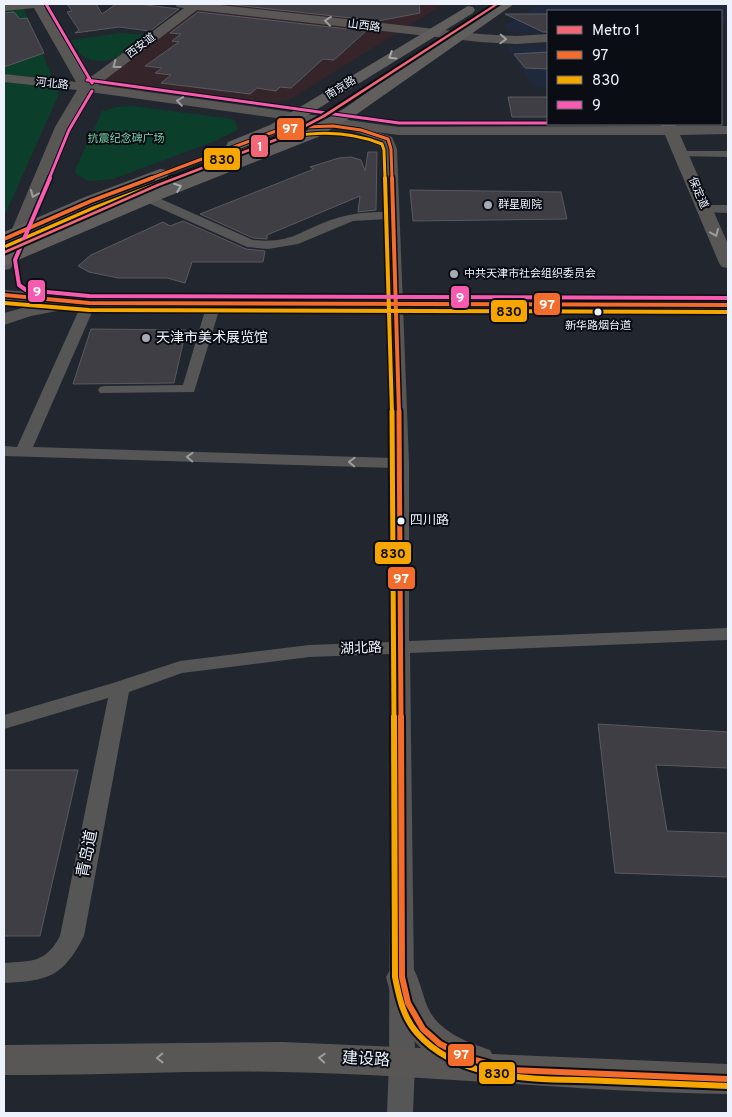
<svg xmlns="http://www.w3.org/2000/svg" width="732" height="1117" viewBox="0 0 732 1117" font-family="Overpass,'Noto Sans SC',sans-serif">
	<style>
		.commercial { fill: #35252b }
		.built { fill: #20293c }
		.green { fill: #0b3e2b }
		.building { fill: #3f3e45; stroke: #5a5960 }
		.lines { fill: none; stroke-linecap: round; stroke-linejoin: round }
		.street { fill: #575656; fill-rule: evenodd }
		.secondary { fill: #595756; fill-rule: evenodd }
		.primary { fill: #605f5d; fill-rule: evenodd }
		.bus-1-far3-casing { stroke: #0a0d14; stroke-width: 5 }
		.bus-1-far2-casing { stroke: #0a0d14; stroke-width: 7 }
		.bus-1-far1-casing { stroke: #0a0d14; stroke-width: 9 }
		.bus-1-casing { stroke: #0a0d14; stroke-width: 10 }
		.bus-2-far3-casing { stroke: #0a0d14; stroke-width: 5 }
		.bus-2-far2-casing { stroke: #0a0d14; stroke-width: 7 }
		.bus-2-far1-casing { stroke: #0a0d14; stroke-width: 9 }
		.bus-2-casing { stroke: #0a0d14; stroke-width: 10 }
		.bus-3-far1-casing { stroke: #0a0d14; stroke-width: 5 }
		.bus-3-casing { stroke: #0a0d14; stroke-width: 7 }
		.bus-1-far3 { stroke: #f36c2b; stroke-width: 3 }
		.bus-1-far2 { stroke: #f36c2b; stroke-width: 4 }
		.bus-1-far1 { stroke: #f36c2b; stroke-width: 5 }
		.bus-1 { stroke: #f36c2b; stroke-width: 6 }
		.bus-2-far3 { stroke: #f7a600; stroke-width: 3 }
		.bus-2-far2 { stroke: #f7a600; stroke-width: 4 }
		.bus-2-far1 { stroke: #f7a600; stroke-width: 5 }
		.bus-2 { stroke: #f7a600; stroke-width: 6 }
		.bus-3-far1 { stroke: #f75aaf; stroke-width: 3 }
		.bus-3 { stroke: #f75aaf; stroke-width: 4 }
		.metro-1-casing { stroke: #0a0d14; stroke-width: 4 }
		.metro-1 { fill: #f26676; fill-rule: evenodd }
		.oneway { stroke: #9c9da1 }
		.oneway2 { stroke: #a6a8ad }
		.oneway3 { stroke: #9a9ca1 }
		.poi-dot { fill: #a6abb5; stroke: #0a0d14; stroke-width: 2 }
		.bus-dot { fill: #edf2fd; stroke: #0a0d14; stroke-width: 2 }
		.labels { text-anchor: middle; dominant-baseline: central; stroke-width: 4; stroke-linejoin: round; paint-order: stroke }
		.far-street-label { font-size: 11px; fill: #edf2fd; stroke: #0a0d14 }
		.far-park-label { font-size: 11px; fill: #78d4a5; stroke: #0a0d14 }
		.far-poi-label { font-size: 11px; fill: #edf2fd; stroke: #0a0d14; text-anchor: start }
		.far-bus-label { font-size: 11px; fill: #edf2fd; stroke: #0a0d14 }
		.bus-label { font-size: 13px; fill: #edf2fd; stroke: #0a0d14; text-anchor: start }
		.poi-label { font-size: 14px; fill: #edf2fd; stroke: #0a0d14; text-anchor: start }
		.street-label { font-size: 14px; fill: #edf2fd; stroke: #0a0d14 }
		.near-street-label { font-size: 16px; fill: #edf2fd; stroke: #0a0d14 }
		.line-badge { stroke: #0a0d14; stroke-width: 2 }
		.badge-label { font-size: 14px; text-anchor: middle; font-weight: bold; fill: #fff }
		.pale-badge-label { font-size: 14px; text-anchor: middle; font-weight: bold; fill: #111 }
	</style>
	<rect width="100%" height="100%" fill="#22262e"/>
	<path class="commercial" d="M199,4H444L289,100L276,102L91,87Z"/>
	<path class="built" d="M540,4H728V22H721V11H548V33L520,34L509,30L505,26L509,22Z
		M548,44V87H534L506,46Z"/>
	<path class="green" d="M4,4H22L59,94L4,217Z
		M121,33L149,35L122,57L104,61L91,60L82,56L70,40Z
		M132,106L233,119L237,125V130L215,141L113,179L93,181L86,180L76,174L75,170L102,111L117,107Z"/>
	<path class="building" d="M67,4H96L102,14L116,4H138L179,9L150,31L119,27L75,33L79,30L67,12L72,11Z
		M226,4H419L420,13L378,21Z
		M14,12L20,19L27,18L44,53L4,67V13Z
		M198,12L366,31L334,60L323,59L291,88L280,87L276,91L257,88L250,94L161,83L171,75L155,73L162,68L145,66L179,42L172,41L181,34L170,33Z
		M505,14H548V32H543Z
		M548,52V69L525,68L514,54Z
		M508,97H548V117H512Z
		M368,152H377L376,210L358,212L360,196L267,235V239L253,238L200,214L314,169L310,167L339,158L351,157L361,160L365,171Z
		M410,190L561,192L567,219L413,221Z
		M183,221L246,249L265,251L263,262H192L185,283L167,278H118L89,272L78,266L91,255L163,222L170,226Z
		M91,329L186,330L174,383L73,384Z
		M598,724L728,732V768L656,765L667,831L728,833V877L615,873Z
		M4,770H78L40,936H4Z"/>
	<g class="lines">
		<path class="street" d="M341,121L392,137L397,149L409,463V641L728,628V640L410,653L415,1062L413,1113H387L389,1062L391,654L309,657L182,673L129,692L84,936C63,977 48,981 4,983V963C31,961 46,963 60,936L108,698L4,729V715L113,683L180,661L309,645L391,642L393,468L4,456V446L17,447L82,303L89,299L96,303L33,447L393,458L387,219L353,221L298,244L268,249L247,247L144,201L142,198L144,195H152L253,240C293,244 300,230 334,219C351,213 368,212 387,212L385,149L383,141L337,126L336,124L337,122Z
			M682,151H728V157L678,156L676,154L678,152Z
			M705,205H728V213L701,212L699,209L701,206Z
			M214,300L221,304L194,392L100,393L98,390L100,387L105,386L183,385L207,304Z"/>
		<path class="secondary" d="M4,4H51L45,8L88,79L184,8L177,7L175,4H211L480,34L516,36L548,34V42L516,44L480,42L197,10L98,85L398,127L661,126V124H675L676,126H728V134L680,135L728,244V268L722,267L719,263L665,135H398L90,92L69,127L28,232L13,265L10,269L4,270V248L55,127L77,90L4,82V74L76,82L34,8L4,11Z
			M4,290L89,297L728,299V310L89,309L58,306L57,311L31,316L4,325V313L37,304L4,300Z
			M402,964L413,968C420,980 422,994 428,1008C439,1032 467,1042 490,1050L492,1054L728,1064V1094C580,1092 432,1075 283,1072C190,1070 97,1076 4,1075V1045L282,1042L421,1048C401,1029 393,1003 386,977L391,968Z"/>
		<path class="primary" d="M498,4H514L357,114L318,137L154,202L4,266V253L142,194L306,131L345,108L452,33Z
			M468,6L473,7L475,10L473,13L282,131L240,150H228L226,146L228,142L270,125Z
			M160,169L166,170L169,174L166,178L4,245V232L85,197Z"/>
		<g class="bus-1-far3-casing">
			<path id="bus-1-far3" d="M149,179L276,131L304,127L333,126L361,130L388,139L391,149L392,179"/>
		</g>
		<g class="bus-1-far2-casing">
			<path id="bus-1-far2" d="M392,178L399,413
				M4,239L91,201L152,178
				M4,295L89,303L728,305"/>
		</g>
		<g class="bus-1-far1-casing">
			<path id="bus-1-far1" d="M399,411L401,718"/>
		</g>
		<g class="bus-1-casing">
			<path id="bus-1" d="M401,717L402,977L408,1003L423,1029L440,1044L468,1058L511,1070L728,1079"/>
		</g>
		<g class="bus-2-far3-casing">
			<path id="bus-2-far3" d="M170,179C239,153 308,114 382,144L384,150L385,179"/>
		</g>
		<g class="bus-2-far2-casing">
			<path id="bus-2-far2" d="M385,178L392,413
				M7,246L94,208L173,178
				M4,303L89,310L728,312"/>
		</g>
		<g class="bus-2-far1-casing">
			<path id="bus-2-far1" d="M392,411L394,718"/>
		</g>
		<g class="bus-2-casing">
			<path id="bus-2" d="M394,717L395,977C399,997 403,1017 417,1033C463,1085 544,1078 606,1081C647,1083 687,1084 728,1086"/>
		</g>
		<g class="bus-3-far1-casing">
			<path id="bus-3-far1" d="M46,4L92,83
				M87,80L399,123H548
				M49,179L69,130L92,91"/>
		</g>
		<g class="bus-3-casing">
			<path id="bus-3" d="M50,178L15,260L19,285L26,290L89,296L728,298"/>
		</g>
		<use href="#bus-1-far3" class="bus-1-far3"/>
		<use href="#bus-1-far2" class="bus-1-far2"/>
		<use href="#bus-1-far1" class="bus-1-far1"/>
		<use href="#bus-1" class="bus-1"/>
		<use href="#bus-2-far3" class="bus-2-far3"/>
		<use href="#bus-2-far2" class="bus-2-far2"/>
		<use href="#bus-2-far1" class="bus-2-far1"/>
		<use href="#bus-2" class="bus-2"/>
		<use href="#bus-3-far1" class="bus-3-far1"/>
		<use href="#bus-3" class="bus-3"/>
		<g class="metro-1-casing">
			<path id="metro-1" d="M495,4H499L325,117L289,136L159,186L4,254V251L157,184L287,134L323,115Z"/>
		</g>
		<use href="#metro-1" class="metro-1"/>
	</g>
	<defs><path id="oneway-chevron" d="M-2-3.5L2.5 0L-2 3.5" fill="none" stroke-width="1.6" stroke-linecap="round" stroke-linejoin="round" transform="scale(1.25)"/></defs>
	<g class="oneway">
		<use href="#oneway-chevron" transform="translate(328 21) rotate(-173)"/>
		<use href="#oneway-chevron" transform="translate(503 39) rotate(2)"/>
		<use href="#oneway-chevron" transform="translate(116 65) rotate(143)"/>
		<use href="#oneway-chevron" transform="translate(180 101) rotate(-172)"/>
		<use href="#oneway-chevron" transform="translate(34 194) rotate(113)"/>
		<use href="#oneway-chevron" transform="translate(715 233) rotate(67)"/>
		<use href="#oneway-chevron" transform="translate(160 1058) rotate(179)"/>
		<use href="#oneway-chevron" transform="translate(322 1058) rotate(-177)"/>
	</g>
	<g class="oneway2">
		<use href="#oneway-chevron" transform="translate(392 56) rotate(148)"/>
		<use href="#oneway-chevron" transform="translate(178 187) rotate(-21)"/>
	</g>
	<g class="oneway3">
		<use href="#oneway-chevron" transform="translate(190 457) rotate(-178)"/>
		<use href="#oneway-chevron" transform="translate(352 462) rotate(-178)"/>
	</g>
	<g class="poi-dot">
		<circle cx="488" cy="205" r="5"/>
		<circle cx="454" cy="274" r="5"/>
		<circle cx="146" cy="338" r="5"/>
	</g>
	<g class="bus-dot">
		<circle cx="598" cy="312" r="4.5"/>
		<circle cx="401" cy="521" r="4.5"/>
	</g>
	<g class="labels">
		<g class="far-street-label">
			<text transform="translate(364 26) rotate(7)">山西路</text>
			<text transform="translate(141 46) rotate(-37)">西安道</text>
			<text transform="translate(52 84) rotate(6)">河北路</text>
			<text transform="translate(341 88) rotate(-32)">南京路</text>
			<text transform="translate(698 193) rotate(67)">保定道</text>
		</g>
		<g class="far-park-label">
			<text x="126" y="139">抗震纪念碑广场</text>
		</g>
		<g class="far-poi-label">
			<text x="498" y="205">群星剧院</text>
			<text x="464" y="274">中共天津市社会组织委员会</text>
		</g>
		<g class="far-bus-label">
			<text x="598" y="326">新华路烟台道</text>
		</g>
		<g class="bus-label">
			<text x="410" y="521">四川路</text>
		</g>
		<g class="poi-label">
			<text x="156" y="338">天津市美术展览馆</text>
		</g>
		<g class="street-label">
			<text transform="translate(361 649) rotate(-2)">湖北路</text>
		</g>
		<g class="near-street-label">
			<text transform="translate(88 854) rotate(-79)">青岛道</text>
			<text transform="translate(366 1060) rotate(3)">建设路</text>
		</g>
	</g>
	<g class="line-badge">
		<rect x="276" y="117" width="29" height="24" rx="5" fill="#f36c2b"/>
		<rect x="250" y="134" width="19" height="24" rx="5" fill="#f26676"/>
		<rect x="203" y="147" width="38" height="24" rx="5" fill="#f7a600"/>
		<rect x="27" y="279" width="19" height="24" rx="5" fill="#f75aaf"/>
		<rect x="450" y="285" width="20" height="24" rx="5" fill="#f75aaf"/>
		<rect x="533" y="292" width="28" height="24" rx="5" fill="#f36c2b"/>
		<rect x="490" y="299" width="38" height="24" rx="5" fill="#f7a600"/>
		<rect x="374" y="541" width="38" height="24" rx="5" fill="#f7a600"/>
		<rect x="387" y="566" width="29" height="24" rx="5" fill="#f36c2b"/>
		<rect x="447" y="1043" width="28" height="24" rx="5" fill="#f36c2b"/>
		<rect x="478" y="1061" width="38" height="24" rx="5" fill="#f7a600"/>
	</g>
	<g class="badge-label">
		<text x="290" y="133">97</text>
		<text x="260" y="151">1</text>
		<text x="37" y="296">9</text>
		<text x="460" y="302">9</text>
		<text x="547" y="309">97</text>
		<text x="401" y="583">97</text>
		<text x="461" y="1059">97</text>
	</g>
	<g class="pale-badge-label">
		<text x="222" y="164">830</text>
		<text x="509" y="316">830</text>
		<text x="393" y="558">830</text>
		<text x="497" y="1078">830</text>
	</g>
	<rect width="732" height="1117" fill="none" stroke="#edf2fd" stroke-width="10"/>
	<rect x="547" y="10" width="175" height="115" fill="#0a0d14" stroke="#656971"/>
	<rect x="557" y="26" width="25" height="8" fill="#f26676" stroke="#656971"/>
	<text x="592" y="35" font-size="15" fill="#edf2fd">Metro 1</text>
	<rect x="557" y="51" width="25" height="8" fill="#f36c2b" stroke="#656971"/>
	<text x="592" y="60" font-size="15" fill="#edf2fd">97</text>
	<rect x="557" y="76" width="25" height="8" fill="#f7a600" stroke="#656971"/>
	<text x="592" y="85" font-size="15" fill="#edf2fd">830</text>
	<rect x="557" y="101" width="25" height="8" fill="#f75aaf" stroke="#656971"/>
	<text x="592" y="110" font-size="15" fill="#edf2fd">9</text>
</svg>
